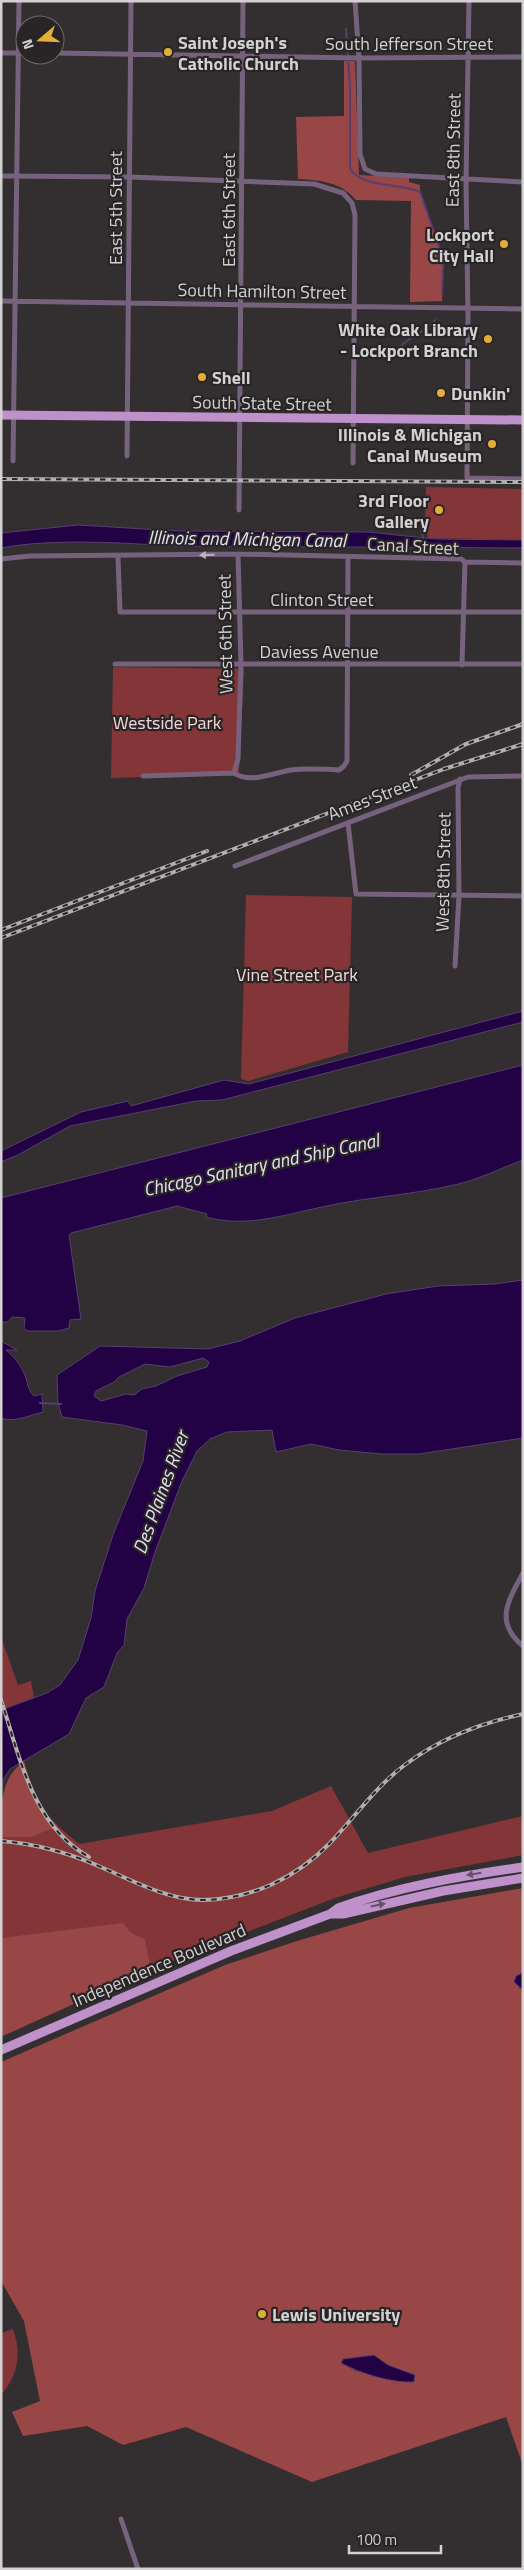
<svg xmlns="http://www.w3.org/2000/svg" width="524" height="2570" viewBox="0 0 524 2570" font-family="'Titillium Web',sans-serif">
	<style>
		.green { fill: #843537 }
		.forest { fill: #994647; fill-rule: evenodd }
		.water { fill: #220144; stroke: #573f6f; fill-rule: evenodd }
		.lines { fill: none; stroke-linecap: round; stroke-linejoin: round }
		.stream { stroke: #573f6f; stroke-width: 2 }
		.minor { stroke: #77627e; stroke-width: 5 }
		.primary { stroke: #be91ca; stroke-width: 9 }
		.rail-casing { stroke: #b2afb0; stroke-width: 4 }
		.rail { stroke: #292527; stroke-width: 2; stroke-dasharray: 5.5; stroke-linecap: butt }
		.oneway { fill: #bcb5bd }
		.oneway2 { fill: #655068 }
		.poi-dot { fill: #e3ae35; stroke: #292527; stroke-width: 2 }
		.labels { text-anchor: middle; dominant-baseline: central; stroke-width: 4.5; stroke-linejoin: round; paint-order: stroke }
		.poi-label { font-size: 18px; font-weight: bold; fill: #d3d1d2; stroke: #292527; text-anchor: start }
		.street-label { font-size: 18px; fill: #d3d1d2; stroke: #292527 }
		.park-label { font-size: 18px; fill: #f2d9d7; stroke: #292527 }
		.water-label { font-size: 19px; font-style: italic; fill: #e6e0f5; stroke: #292527 }
	</style>
	<rect width="100%" height="100%" fill="#332f31"/>
	<path class="green" d="M426,487L523,489V540L428,538L423,520L425,517Z
		M113,667L244,669L239,774L111,778Z
		M246,895L352,897L348,1052L248,1081L241,1079Z
		M1,1637L18,1685L31,1681L34,1698L1,1710Z
		M331,1786L368,1853L523,1816V1855L405,1877L335,1898L151,1969L145,1939C111,1922 93,1927 59,1932C40,1935 20,1936 1,1938V1837H32L58,1826L79,1844L272,1811Z
		M13,2329C22,2354 18,2375 1,2395V2333Z"/>
	<path class="forest" d="M344,61H355L359,175L409,178V182L420,185V192L441,252L443,264L442,301L410,302L411,201L356,200C341,182 320,180 298,179L296,117L344,116Z
		M24,1761C31,1785 38,1808 58,1826L32,1837H1C1,1804 0,1779 24,1761Z
		M523,1888V1973H520L519,1988L523,1990V2466L506,2417L312,2482L186,2427L123,2445L87,2426L23,2436L12,2412L40,2401L24,2321L1,2281V2062L225,1965L297,1941L409,1908ZM374,2355L388,2365L415,2375L407,2382L356,2371L341,2363L343,2359Z
		M123,1923L130,1932L145,1939L151,1969L3,2036L1,2030V1938Z"/>
	<path class="water" d="M78,525L178,531L368,532L435,539L523,540V548L174,546C121,543 54,538 1,548V533Z
		M523,1011V1022L222,1100L196,1101L70,1126L18,1155L1,1162V1151L81,1112L128,1101L131,1106L224,1080L249,1084Z
		M523,1065V1160C501,1168 478,1180 454,1185C411,1195 366,1197 322,1207C283,1215 246,1228 206,1217L207,1214L177,1206L71,1233L69,1235L81,1319L70,1320L69,1328L58,1331H28L24,1329L25,1318L12,1317L8,1322H1V1198Z
		M523,1280V1438L419,1454H382L339,1450L311,1444L276,1452L272,1430L227,1432L210,1439L197,1451L182,1481L155,1552L144,1588L127,1619L124,1645L117,1653L104,1687L86,1698L69,1734L10,1769L1,1783V1710L47,1693L60,1685L78,1660L91,1618L95,1591L113,1535L143,1461L147,1431L122,1425L62,1417L58,1403L57,1375L100,1346L208,1349L240,1341L295,1318L386,1294L438,1286L495,1284ZM203,1358L209,1362L207,1367L177,1376L156,1386L142,1389L134,1395L126,1394L101,1401L94,1396L96,1391L114,1382L119,1377L145,1364L170,1367Z
		M1,1341L17,1350H6C14,1357 19,1363 24,1373C28,1381 27,1390 34,1396L42,1394L43,1412C31,1415 13,1423 1,1418Z
		M523,1973V1990L514,1982L516,1976Z
		M374,2355L388,2365L415,2375L414,2382C391,2383 362,2374 341,2363L343,2359Z"/>
	<g class="lines">
		<path class="stream" d="M346,29L350,87V169C364,189 399,182 420,192L441,252L443,264L442,295
			M395,357C401,337 424,335 435,320
			M421,520L423,538
			M40,1403L61,1404"/>
		<path class="minor" d="M355,1L359,58L360,154L365,169L376,174L523,182
			M469,1L466,181L468,316L467,478L523,479
			M1,53H25
			M55,53L359,58L523,57
			M1,176L129,177L314,184L343,193L352,203L355,215L353,463
			M1,301L523,309
			M127,456L131,1
			M13,461L19,1
			M239,510L243,1
			M118,557L120,612H523
			M1,559L30,556L238,554L461,559L465,562L523,563
			M115,664H523
			M462,665L465,562
			M234,773L238,759L241,665L238,554
			M143,776L234,773C250,784 273,773 291,770C307,768 323,769 339,770L344,766L347,761L348,557
			M348,823L356,894L523,896
			M235,866L468,777L523,776
			M455,966L459,896L458,788L460,779
			M523,1573C508,1601 494,1622 523,1646
			M121,2519L138,2569"/>
		<path class="primary" d="M1,415L523,420
			M330,1914L338,1908C397,1887 460,1876 523,1867
			M1,2050L231,1951L330,1914H343L443,1891L523,1878"/>
		<g class="rail-casing">
			<path id="rail" d="M1,479L523,482
				M411,775L466,744L523,724
				M1,930L207,851
				M1,938L444,769L523,744
				M1,1700C20,1757 32,1825 89,1857
				M1,1841C37,1844 70,1853 103,1868C133,1881 168,1900 203,1900C252,1899 296,1878 330,1843C355,1817 376,1786 406,1764C441,1738 481,1723 523,1714"/>
		</g>
		<use href="#rail" class="rail"/>
	</g>
	<defs><path id="oneway-solid" d="M-6-.8H1V-3.2L6.5 0L1 3.2V.8H-6Z" transform="scale(1.25)"/></defs>
	<use class="oneway" href="#oneway-solid" transform="translate(207 555) rotate(179)"/>
	<g class="oneway2">
		<use href="#oneway-solid" transform="translate(474 1874) rotate(171)"/>
		<use href="#oneway-solid" transform="translate(378 1905) rotate(-12)"/>
	</g>
	<g class="poi-dot">
		<circle cx="168" cy="52" r="5"/>
		<circle cx="504" cy="244" r="5"/>
		<circle cx="488" cy="339" r="5"/>
		<circle cx="202" cy="377" r="5"/>
		<circle cx="441" cy="393" r="5"/>
		<circle cx="492" cy="444" r="5"/>
		<circle cx="439" cy="510" r="5"/>
		<circle cx="262" cy="2314" r="5"/>
	</g>
	<g class="labels">
		<g class="poi-label">
			<text x="178" y="42">Saint Joseph's<tspan x="178" dy="21">Catholic Church</tspan></text>
			<text x="494" y="234" text-anchor="end">Lockport<tspan x="494" dy="21">City Hall</tspan></text>
			<text x="478" y="329" text-anchor="end">White Oak Library<tspan x="478" dy="21">- Lockport Branch</tspan></text>
			<text x="212" y="377">Shell</text>
			<text x="451" y="393">Dunkin'</text>
			<text x="482" y="434" text-anchor="end">Illinois &amp; Michigan<tspan x="482" dy="21">Canal Museum</tspan></text>
			<text x="429" y="500" text-anchor="end">3rd Floor<tspan x="429" dy="21">Gallery</tspan></text>
			<text x="272" y="2314">Lewis University</text>
		</g>
		<g class="street-label">
			<text x="409" y="43">South Jefferson Street</text>
			<text transform="translate(453 150) rotate(-89)">East 8th Street</text>
			<text transform="translate(115 208) rotate(-90)">East 5th Street</text>
			<text transform="translate(228 210) rotate(-90)">East 6th Street</text>
			<text transform="translate(262 291) rotate(1)">South Hamilton Street</text>
			<text transform="translate(262 403) rotate(1)">South State Street</text>
			<text transform="translate(413 546) rotate(3)">Canal Street</text>
			<text x="322" y="599">Clinton Street</text>
			<text transform="translate(225 634) rotate(-91)">West 6th Street</text>
			<text x="319" y="651">Daviess Avenue</text>
			<text transform="translate(372 798) rotate(-21)">Ames Street</text>
			<text transform="translate(443 872) rotate(-89)">West 8th Street</text>
			<text transform="translate(159 1965) rotate(-23)">Independence Boulevard</text>
		</g>
		<g class="park-label">
			<text x="167" y="722">Westside Park</text>
			<text x="297" y="974">Vine Street Park</text>
		</g>
		<g class="water-label">
			<text transform="translate(247 538) rotate(1)">Illinois and Michigan Canal</text>
			<text transform="translate(261 1164) rotate(-12)">Chicago Sanitary and Ship Canal</text>
			<text transform="translate(160 1492) rotate(-70)">Des Plaines River</text>
		</g>
	</g>
	<rect width="524" height="2570" fill="none" stroke="#d3d1d2" stroke-width="5"/>
	<g transform="translate(40 40) rotate(251)"><circle r="24" fill="#292527" stroke="#6d6a6b"/>
	<path d="M0-4L9 19L0 12L-9 19Z" fill="#e3ae35"/>
	<text y="-8" font-size="14" font-weight="bold" text-anchor="middle" fill="#d3d1d2">N</text>
	</g>
	<path d="M349 2545v8h92v-8" fill="none" stroke="#d3d1d2" stroke-width="2.5"/>
	<text x="356" y="2545" font-size="15" fill="#d3d1d2" stroke="#292527" stroke-width="4" paint-order="stroke">100 m</text>
</svg>
